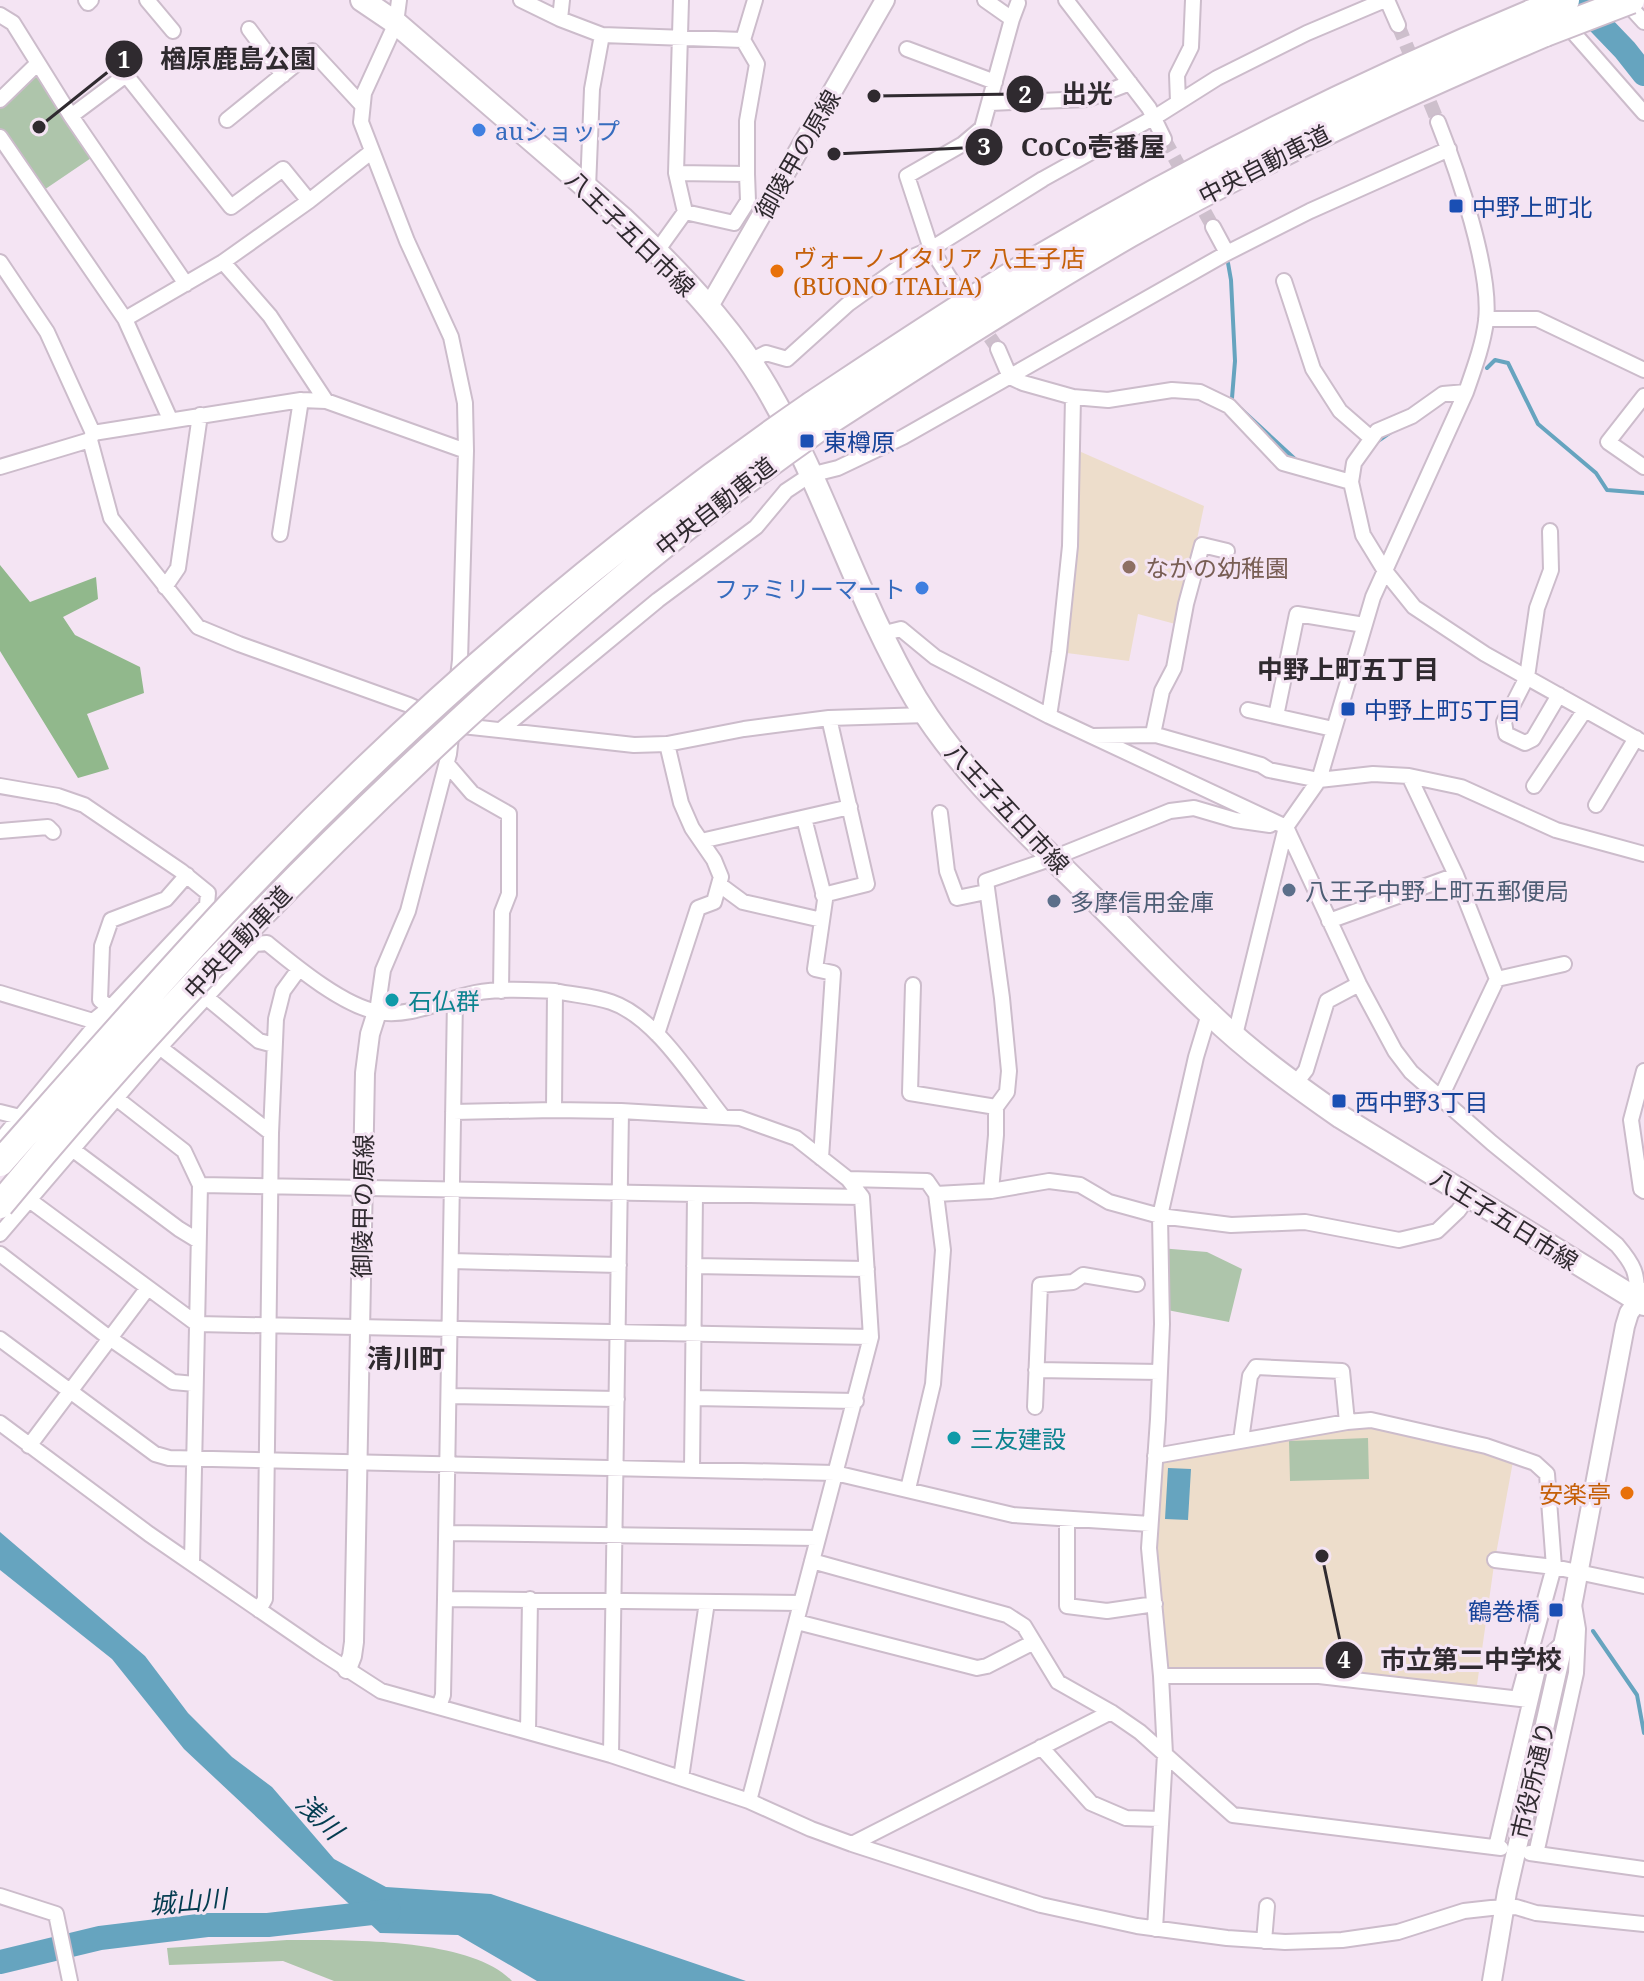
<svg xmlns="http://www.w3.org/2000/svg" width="1644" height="1981" viewBox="0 0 1644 1981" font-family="'Noto Serif','Noto Sans JP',serif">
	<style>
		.education { fill: #edddcb }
		.green { fill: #aec5ab }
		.forest { fill: #91b88c }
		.water { fill: #66a4bf }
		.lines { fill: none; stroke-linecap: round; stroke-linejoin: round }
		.stream { stroke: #66a4bf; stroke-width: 4 }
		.river { stroke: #66a4bf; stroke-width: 24 }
		.minor-tunnel { stroke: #cdbfcc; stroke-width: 14; stroke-dasharray: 14 7; stroke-linecap: butt }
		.minor-casing { stroke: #ccbccb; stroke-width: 18 }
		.tertiary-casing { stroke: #ccbccb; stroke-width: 22 }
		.primary-casing { stroke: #ccbccb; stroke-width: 26 }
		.motorway-casing { stroke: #ccbccb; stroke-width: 30 }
		.minor { stroke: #fff; stroke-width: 14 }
		.tertiary { stroke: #fff; stroke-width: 18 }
		.primary { stroke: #fff; stroke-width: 22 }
		.motorway { stroke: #fff; stroke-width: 26 }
		.motorway-bridge-casing { stroke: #ccbccb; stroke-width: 30; stroke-linecap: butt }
		.motorway-bridge { stroke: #fff; stroke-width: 26 }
		.shop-dot { fill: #3f7fe0; stroke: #f4e4f3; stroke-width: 3 }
		.transit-dot { fill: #1a4fb4; stroke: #f4e4f3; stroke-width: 3 }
		.food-dot { fill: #e8710a; stroke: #f4e4f3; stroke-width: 3 }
		.education-dot { fill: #8d6e63; stroke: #f4e4f3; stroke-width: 3 }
		.service-dot { fill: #5c6f8a; stroke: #f4e4f3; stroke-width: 3 }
		.culture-dot { fill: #0f9aa8; stroke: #f4e4f3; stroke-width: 3 }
		.labels { text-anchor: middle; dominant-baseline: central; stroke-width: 6; stroke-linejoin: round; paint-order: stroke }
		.shop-label { font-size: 24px; fill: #366cbe; stroke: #f4e4f3; text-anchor: start }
		.street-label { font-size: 24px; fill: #2f2a2f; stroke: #f4e4f3 }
		.transit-label { font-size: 24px; fill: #164399; stroke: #f4e4f3; text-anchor: start }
		.food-label { font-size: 24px; fill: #c56008; stroke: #f4e4f3; text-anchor: start }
		.education-label { font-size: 24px; fill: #785e54; stroke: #f4e4f3; text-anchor: start }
		.service-label { font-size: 24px; fill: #4e5e75; stroke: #f4e4f3; text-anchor: start }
		.culture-label { font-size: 24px; fill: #0d838f; stroke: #f4e4f3; text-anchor: start }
		.neighbourhood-label { font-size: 26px; font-weight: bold; fill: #2f2a2f; stroke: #f4e4f3 }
		.water-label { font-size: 26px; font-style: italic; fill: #043c50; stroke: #f4e4f3 }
		.leader { fill: none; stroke: #2f2a2f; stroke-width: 3 }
		.callout-dot { fill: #2f2a2f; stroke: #f4e4f3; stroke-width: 3 }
		.mark-label { font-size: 24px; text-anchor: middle; font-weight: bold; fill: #fff }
		.callout-label { font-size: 26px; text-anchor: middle; font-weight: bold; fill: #2f2a2f; stroke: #f4e4f3; stroke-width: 6; stroke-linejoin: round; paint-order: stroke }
	</style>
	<rect width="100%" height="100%" fill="#f4e4f3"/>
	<path class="education" d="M1072,448L1204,506L1179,625L1138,614L1129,661L1059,652Z
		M1347,1422L1514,1456L1494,1565L1476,1692L1319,1676H1161L1155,1604V1456Z"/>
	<path class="green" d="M37,64L97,154L38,194L0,137V100Z
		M1160,1248L1207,1252L1242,1269L1229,1322L1162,1309Z
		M1368,1438L1369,1479L1290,1481L1289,1441Z
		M287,1940C344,1940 471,1937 512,1981H334L283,1961L169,1965L167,1948Z"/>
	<path class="forest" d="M0,565L30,602L96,577L98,599L63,617L75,635L140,667L144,693L87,714L109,769L78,778L0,651Z"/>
	<path class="water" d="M1168,1468L1191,1469L1188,1520L1165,1519Z
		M0,1532L145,1656L188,1713L232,1757L272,1787L334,1859L386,1887L491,1894L746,1981H537L458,1935L380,1933L184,1749L112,1659L0,1570Z"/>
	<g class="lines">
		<path class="stream" d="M1228,263L1231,280L1235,361L1232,398
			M1487,368L1495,360L1508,363L1538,424L1596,473L1607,490L1644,493
			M1241,409L1296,460
			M1375,443L1391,432
			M1593,1631L1637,1695L1644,1733"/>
		<path class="river" d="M1577,0L1625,50L1644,74
			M0,1962L100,1938L207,1925H268L389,1911"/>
		<path class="minor-tunnel" d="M1398,25L1438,122
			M1164,139L1213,227
			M978,320L998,349"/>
		<g class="minor-casing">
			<path id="minor" d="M86,0L88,3L91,0
				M147,0L173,31
				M521,0L560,19L562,0
				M985,0L1012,19L1018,3
				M1066,0L1149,108L1164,139
				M1387,0L1398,25
				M1624,0L1644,22
				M0,15L13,23L71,116L186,284
				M560,19L602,35L592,89L588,188
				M1565,23L1644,113
				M249,29L283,75
				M602,35L743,40L755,0
				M907,49L995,82
				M0,100L37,64
				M1178,102L1177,75L1191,47L1193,0
				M990,103L1088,99L1130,83
				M71,116L126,75L231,207L283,169L309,201
				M227,120L312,51L361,104
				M0,137L125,319
				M676,173L747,174V121L757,64L743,40
				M685,212L734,223L748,201L747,174
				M1213,227L1227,253
				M657,251L685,212L676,173L681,0
				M0,262L47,332L93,433
				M223,262L270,316L326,401
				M1284,281L1313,369L1340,411L1371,438
				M956,288L931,249L907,176L963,144L982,128L1012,19
				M1486,319H1537L1644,370
				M998,349L1010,377L1023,383L1073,397L1108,400L1172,390L1200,392L1229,406L1283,463L1351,482L1363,535L1385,571L1414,607L1485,654L1644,743
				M750,361L766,353L787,359L848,304L915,256L931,249L1043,179L1160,114L1217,78L1307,33L1385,0
				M1644,396L1608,442L1644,467
				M170,419L125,319L223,262L309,201L371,152
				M90,440L111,518L198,627L239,644L409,705L453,725L634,745L667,744L744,729L829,718L927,715
				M0,467L90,440L93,433L301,400L326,401L466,451
				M1351,482L1354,463L1377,431L1412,416L1443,394L1466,392
				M1550,531L1551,570L1537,608L1527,677L1504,722L1506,734L1525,743L1533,739L1559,695
				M280,534L301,400
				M165,587L178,568L200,415
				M881,634L901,629L935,657L1049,716L1286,827L1359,984L1395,1051L1411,1072L1492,1143L1617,1245C1634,1265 1638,1273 1637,1300
				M1248,710L1333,729
				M1049,716L1059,652L1070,546L1073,397
				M1276,716L1297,614L1364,625
				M502,729L658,600L756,527L786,491L810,475L838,468L903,437L1227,253L1310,211L1449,149
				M1153,734L1162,691L1174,668L1186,604L1202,545L1227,551
				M1093,736L1156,735L1261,765L1269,770L1319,780L1373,774L1409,776L1461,787L1556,830L1644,854
				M447,764L472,793L509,814V894L502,912L501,991
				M1409,776L1456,875L1497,979
				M0,786L58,796L84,805L181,871L208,893L207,905L110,1008L0,1141
				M1534,786L1585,710
				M1596,805L1636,738
				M940,813L947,871L957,898L986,892
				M804,818L825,900L815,969L833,973L821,1158
				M0,831L48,827L53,832
				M701,841L850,807
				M720,885L743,902L822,920
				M823,895L867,884L829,718
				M1329,921L1456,875
				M913,985L910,1093L996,1107
				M555,991C573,995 594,996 611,1002C656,1017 694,1081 723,1117
				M0,993L93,1021L103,1013
				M206,997L259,1041L274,1045
				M377,1012L383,970L408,911L449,754L460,660L466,451L465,403L451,337L407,241L361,122L364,93L396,23L399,0
				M130,1024L100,1000L102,946L111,920L166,899L187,875
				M657,1034L698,908L714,902L721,877L714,860L692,828L681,803L667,744
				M1235,1035L1286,827L1319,780L1373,597L1466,392C1474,369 1483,345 1486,321C1492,271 1457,170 1438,122
				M153,1042L271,1133L265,1599L259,1610
				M1644,1071L1631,1120L1641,1189L1644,1191
				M1295,1084L1306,1070L1327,1001L1359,984
				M116,1098L184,1151L200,1185L192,1563
				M1440,1099L1497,979L1564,964
				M0,1112L20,1117
				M453,1112L554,1110
				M271,1133L276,1019L283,991L299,969
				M72,1149L179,1229L197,1240
				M848,1179L927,1181L936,1194L991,1191L1049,1181L1080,1185L1109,1202L1160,1216L1231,1225L1305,1222L1399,1240L1437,1231L1458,1211L1469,1196
				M200,1185L862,1197
				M991,1191L996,1135V1107L1007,1092L1009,1071L1002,998L986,881L1053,858L1170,811L1194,808L1235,820L1270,825
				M28,1199L197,1324L871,1337
				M0,1234L160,1047L255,944L267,943C294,965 343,1006 378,1012C412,1018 443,999 475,993C501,988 528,990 555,991L554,1110L621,1111L740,1118L796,1138L848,1179L862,1197L871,1337L749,1801
				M0,1254L108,1337L173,1382L195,1384
				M451,1261L619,1265
				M694,1266L867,1269
				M0,1339L155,1454L169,1458L835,1473L1013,1515L1150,1524
				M1036,1370L1160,1372
				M449,1396L617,1399
				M693,1398L856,1401
				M1035,1407L1040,1285L1073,1282L1083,1275L1137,1284
				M0,1423L149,1534L319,1651L381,1691L611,1755L749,1801L811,1829L852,1844L1041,1905L1137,1926L1227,1938L1285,1942L1342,1940L1398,1932L1464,1911L1491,1908L1516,1907L1536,1913L1644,1924
				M1241,1440L1250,1376L1256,1367L1342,1371L1347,1422
				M29,1446L147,1289
				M1155,1456L1347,1422L1371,1420L1486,1446L1535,1463L1547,1474L1554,1567L1518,1698
				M692,1469L695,1195
				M908,1489L933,1384L943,1250L936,1194
				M1067,1520V1606L1107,1611L1155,1604
				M446,1533L818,1538
				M1495,1560L1554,1567L1644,1586
				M812,1561L1007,1615L1024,1626L1058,1682L1111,1712L1140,1732L1233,1815L1501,1848
				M445,1599L801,1603
				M797,1622L977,1668L987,1666L1032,1643
				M1161,1676H1319L1529,1700
				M439,1707L443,1695L445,1599L455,1000
				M528,1732L530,1599
				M1041,1747L1091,1803L1126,1818L1161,1819
				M611,1755L621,1111
				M681,1778L707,1602
				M852,1844L1111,1712
				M1496,1847L1539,1665L1563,1643
				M1530,1853L1644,1869
				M1536,1854L1576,1673L1578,1629L1574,1605
				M0,1896L56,1914L70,1981
				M1155,1929L1165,1754L1161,1676L1149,1548L1158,1419L1162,1324L1160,1216L1196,1057L1209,1014
				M1264,1941L1267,1906"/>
		</g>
		<g class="tertiary-casing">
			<path id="tertiary" d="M708,308L885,0
				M347,1669L352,1656L354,1642L365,1073L370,1034L377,1012
				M1492,1981L1507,1892L1573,1601L1625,1326L1629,1313L1644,1292"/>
		</g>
		<g class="primary-casing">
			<path id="primary" d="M362,0L396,23L622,218C675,268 730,325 767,388C825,487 857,600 916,699C962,774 1026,831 1088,893C1128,932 1167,974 1208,1012C1248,1051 1295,1085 1341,1117L1644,1304"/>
		</g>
		<g class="motorway-casing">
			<path id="motorway" d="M812,405C886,356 960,306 1037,260C1196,166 1361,84 1532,13
				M820,427C922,361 1024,295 1129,234C1263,158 1403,94 1545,33"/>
		</g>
		<use href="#minor" class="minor"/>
		<use href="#tertiary" class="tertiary"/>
		<use href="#primary" class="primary"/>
		<use href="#motorway" class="motorway"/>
		<g class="motorway-bridge-casing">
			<path id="motorway-bridge" d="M1532,13L1566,0
				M1545,33L1631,0
				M0,1163C76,1077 152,990 230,906C405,720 601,550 812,405
				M0,1205C141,1034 295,873 459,722C573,617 693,516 820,427"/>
		</g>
		<use href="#motorway-bridge" class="motorway-bridge"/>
	</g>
	<g class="shop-dot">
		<circle cx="479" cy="130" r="8"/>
		<circle cx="922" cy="588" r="8"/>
	</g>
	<g class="transit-dot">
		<rect x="1448" y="198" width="16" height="16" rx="4"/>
		<rect x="799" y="433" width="16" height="16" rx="4"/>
		<rect x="1340" y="701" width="16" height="16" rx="4"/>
		<rect x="1331" y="1093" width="16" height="16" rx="4"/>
		<rect x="1548" y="1602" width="16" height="16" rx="4"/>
	</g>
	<g class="food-dot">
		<circle cx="777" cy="271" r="8"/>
		<circle cx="1627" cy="1493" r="8"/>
	</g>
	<circle class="education-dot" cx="1129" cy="567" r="8"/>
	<g class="service-dot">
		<circle cx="1289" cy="890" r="8"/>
		<circle cx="1054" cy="901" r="8"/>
	</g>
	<g class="culture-dot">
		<circle cx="392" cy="1000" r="8"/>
		<circle cx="954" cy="1438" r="8"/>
	</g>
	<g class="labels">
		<g class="shop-label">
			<text x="495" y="130">auショップ</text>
			<text x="906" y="588" text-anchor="end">ファミリーマート</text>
		</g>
		<g class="street-label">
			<text transform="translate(797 154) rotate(-60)">御陵甲の原線</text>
			<text transform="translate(1264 164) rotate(-27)">中央自動車道</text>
			<text transform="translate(631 233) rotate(44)">八王子五日市線</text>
			<text transform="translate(715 506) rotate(-38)">中央自動車道</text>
			<text transform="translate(1008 808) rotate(47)">八王子五日市線</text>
			<text transform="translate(237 942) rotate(-47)">中央自動車道</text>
			<text transform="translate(362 1206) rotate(-89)">御陵甲の原線</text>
			<text transform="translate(1505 1219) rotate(32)">八王子五日市線</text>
			<text transform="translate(1532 1780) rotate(-77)">市役所通り</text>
		</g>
		<g class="transit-label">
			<text x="1472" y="206">中野上町北</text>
			<text x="823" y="441">東樽原</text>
			<text x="1364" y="709">中野上町5丁目</text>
			<text x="1355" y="1101">西中野3丁目</text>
			<text x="1540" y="1610" text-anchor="end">鶴巻橋</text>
		</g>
		<g class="food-label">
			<text x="793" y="257">ヴォーノイタリア 八王子店<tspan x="793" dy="28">(BUONO ITALIA)</tspan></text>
			<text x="1611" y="1493" text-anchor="end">安楽亭</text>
		</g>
		<g class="education-label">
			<text x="1145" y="567">なかの幼稚園</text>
		</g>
		<g class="service-label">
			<text x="1305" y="890">八王子中野上町五郵便局</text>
			<text x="1070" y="901">多摩信用金庫</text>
		</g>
		<g class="culture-label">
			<text x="408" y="1000">石仏群</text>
			<text x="970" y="1438">三友建設</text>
		</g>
		<g class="neighbourhood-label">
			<text x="1348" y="669">中野上町五丁目</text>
			<text x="406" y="1358">清川町</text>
		</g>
		<g class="water-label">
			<text transform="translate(320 1816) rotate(44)">浅川</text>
			<text transform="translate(188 1901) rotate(-5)">城山川</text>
		</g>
	</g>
	<path class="leader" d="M39 127L124 59M874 96L1025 94M834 154L984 147M1322 1556L1344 1660"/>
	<g class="callout-dot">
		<circle cx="39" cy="127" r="8"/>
		<circle cx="874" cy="96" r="8"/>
		<circle cx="834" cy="154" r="8"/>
		<circle cx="1322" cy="1556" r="8"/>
		<circle cx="124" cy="59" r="20"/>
		<circle cx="1025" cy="94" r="20"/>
		<circle cx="984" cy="147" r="20"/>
		<circle cx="1344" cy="1660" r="20"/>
	</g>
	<g class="mark-label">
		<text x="124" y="68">1</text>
		<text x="1025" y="103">2</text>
		<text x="984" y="155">3</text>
		<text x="1344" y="1668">4</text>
	</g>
	<g class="callout-label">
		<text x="238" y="68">楢原鹿島公園</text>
		<text x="1087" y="103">出光</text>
		<text x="1093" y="156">CoCo壱番屋</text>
		<text x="1471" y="1669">市立第二中学校</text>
	</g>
</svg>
